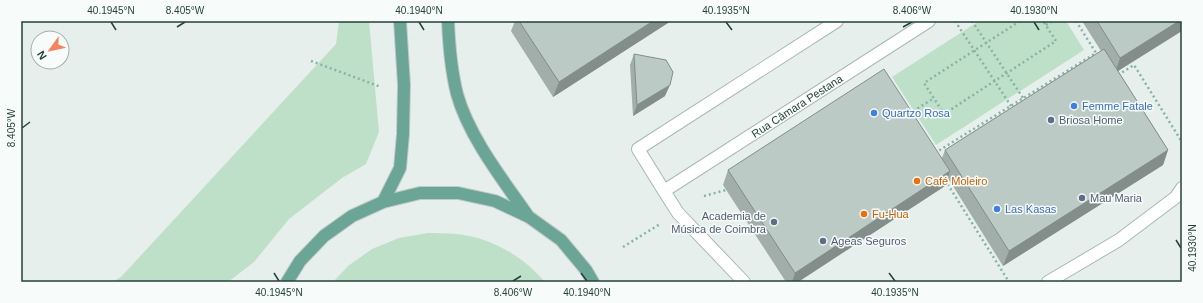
<svg xmlns="http://www.w3.org/2000/svg" width="1203" height="303" viewBox="0 0 1203 303" font-family="Helvetica,sans-serif">
	<style>
		.green { fill: #bfe0c8 }
		.lines { fill: none; stroke-linecap: round; stroke-linejoin: round }
		.street-casing { stroke: #a8b8b2; stroke-width: 14 }
		.primary-casing { stroke: #c2cac8; stroke-width: 14 }
		.path { stroke: #86b3a5; stroke-width: 2.5; stroke-dasharray: 2 3; stroke-linecap: butt }
		.street { stroke: #fff; stroke-width: 12 }
		.primary { stroke: #6aa596; stroke-width: 12 }
		.wall { fill: #a1aea9 }
		.shaded-wall { fill: #838d89 }
		.building { fill: #bbcac4; stroke: #838d89 }
		.ticks { fill: none; stroke: #24423a; stroke-width: 1.5 }
		.shop-dot { fill: #3f7fe0; stroke: #f7fbf9; stroke-width: 1.5 }
		.service-dot { fill: #5c6f8a; stroke: #f7fbf9; stroke-width: 1.5 }
		.food-dot { fill: #e8710a; stroke: #f7fbf9; stroke-width: 1.5 }
		.labels { text-anchor: middle; dominant-baseline: central; stroke-width: 3; stroke-linejoin: round; paint-order: stroke }
		.street-label { font-size: 11px; fill: #24423a; stroke: #f7fbf9 }
		.shop-label { font-size: 11px; fill: #366cbe; stroke: #f7fbf9; text-anchor: start }
		.service-label { font-size: 11px; fill: #4e5e75; stroke: #f7fbf9; text-anchor: start }
		.food-label { font-size: 11px; fill: #c56008; stroke: #f7fbf9; text-anchor: start }
		.neatline { fill: none; stroke: #24423a; stroke-width: 1.5 }
		.ticks-label { font-size: 10px; text-anchor: middle; fill: #24423a }
	</style>
	<rect width="100%" height="100%" fill="#e6efeb"/>
	<path class="green" d="M339,21H369L379,132L366,164L342,178L289,219L254,262L228,282H112L121,277L336,44Z
		M979,21H1066L1084,50L936,145L892,77Z
		M428,233C437,233 447,233 456,234C490,237 523,256 545,282H333L348,266L372,249L399,238Z"/>
	<g class="lines">
		<g class="street-casing">
			<path id="street" d="M837,21L638,149L664,191L929,21
				M664,191L678,213L744,282
				M1048,282L1119,240L1176,197L1182,188"/>
		</g>
		<g class="primary-casing">
			<path id="primary" d="M448,21C449,46 451,70 457,94C469,137 503,180 528,216
				M383,202L400,168L403,134L404,85L400,21
				M287,282L300,261L324,236L352,216L383,202L420,193H458L495,201L529,217L561,240L586,270L593,282"/>
		</g>
		<path class="path" d="M955,21L1011,106
			M972,21L1023,98
			M1020,21L924,83L944,114L1056,41L1043,21
			M1076,21L1096,53
			M1046,25L1053,21
			M311,61L381,87
			M1118,75L1134,65L1182,142
			M909,114L934,98
			M935,153L1096,53
			M945,180L1009,282
			M704,196L726,190
			M623,247L660,224"/>
		<use href="#street" class="street"/>
		<use href="#primary" class="primary"/>
	</g>
	<path class="wall" d="M515,21H671L553,97L511,31Z
		M1082,21H1182L1118,71L1168,150L1163,165L1003,266L948,178L945,186L798,282H786L723,185L728,170L942,158L945,150L1101,51Z
		M634,54L665,96L633,116L630,65Z"/>
	<path class="shaded-wall" d="M653,21H671L553,97L559,82Z
		M1179,21H1182V31L1115,73L1120,58Z
		M670,85L665,96L633,116L637,105Z
		M1168,150L1163,165L1003,266L1009,251Z
		M950,171L945,186L798,282H792L795,273Z"/>
	<path class="building" d="M519,21H653L559,82Z
		M1097,21H1179L1120,58Z
		M1104,49L1168,150L1009,251L945,150Z
		M634,54L666,60L673,72L670,85L637,105Z
		M884,69L950,171L795,273L728,170Z"/>
	<path class="ticks" d="M111,22L116,30M419,22L424,30M726,22L732,30M1034,22L1039,30M177,27L185,22M903,27L912,22M22,128L30,122M1176,240L1181,248M274,273L279,281M581,273L587,281M889,273L895,281M513,281L521,276"/>
	<g class="shop-dot">
		<circle cx="1074" cy="106" r="4"/>
		<circle cx="874" cy="113" r="4"/>
		<circle cx="997" cy="209" r="4"/>
	</g>
	<g class="service-dot">
		<circle cx="1051" cy="120" r="4"/>
		<circle cx="1082" cy="198" r="4"/>
		<circle cx="774" cy="222" r="4"/>
		<circle cx="823" cy="241" r="4"/>
	</g>
	<g class="food-dot">
		<circle cx="917" cy="181" r="4"/>
		<circle cx="864" cy="214" r="4"/>
	</g>
	<g class="labels">
		<g class="street-label">
			<text transform="translate(797 106) rotate(-33)">Rua Câmara Pestana</text>
		</g>
		<g class="shop-label">
			<text x="1082" y="106">Femme Fatale</text>
			<text x="882" y="113">Quartzo Rosa</text>
			<text x="1005" y="209">Las Kasas</text>
		</g>
		<g class="service-label">
			<text x="1059" y="120">Briosa Home</text>
			<text x="1090" y="198">Mau Maria</text>
			<text x="766" y="216" text-anchor="end">Academia de<tspan x="766" dy="13">Música de Coimbra</tspan></text>
			<text x="831" y="241">Ageas Seguros</text>
		</g>
		<g class="food-label">
			<text x="925" y="181">Café Moleiro</text>
			<text x="872" y="214">Fu-Hua</text>
		</g>
	</g>
	<rect width="1203" height="303" fill="none" stroke="#f7fbf9" stroke-width="44"/>
	<g transform="translate(50 50) rotate(237)"><circle r="19" fill="#f7fbf9" stroke="#a3b1ad"/>
	<path d="M0-3L7 15L0 10L-7 15Z" fill="#f4845f"/>
	<text y="-6" font-size="11" font-weight="bold" text-anchor="middle" fill="#24423a">N</text>
	</g>
	<rect x="22" y="22" width="1159" height="259" class="neatline"/>
	<g class="ticks-label">
		<text x="111" y="14">40.1945°N</text>
		<text x="185" y="14">8.405°W</text>
		<text x="419" y="14">40.1940°N</text>
		<text x="726" y="14">40.1935°N</text>
		<text x="912" y="14">8.406°W</text>
		<text x="1034" y="14">40.1930°N</text>
		<text transform="translate(11 128) rotate(-90)" y="4">8.405°W</text>
		<text transform="translate(1192 248) rotate(-90)" y="4">40.1930°N</text>
		<text x="279" y="296">40.1945°N</text>
		<text x="513" y="296">8.406°W</text>
		<text x="587" y="296">40.1940°N</text>
		<text x="895" y="296">40.1935°N</text>
	</g>
</svg>
